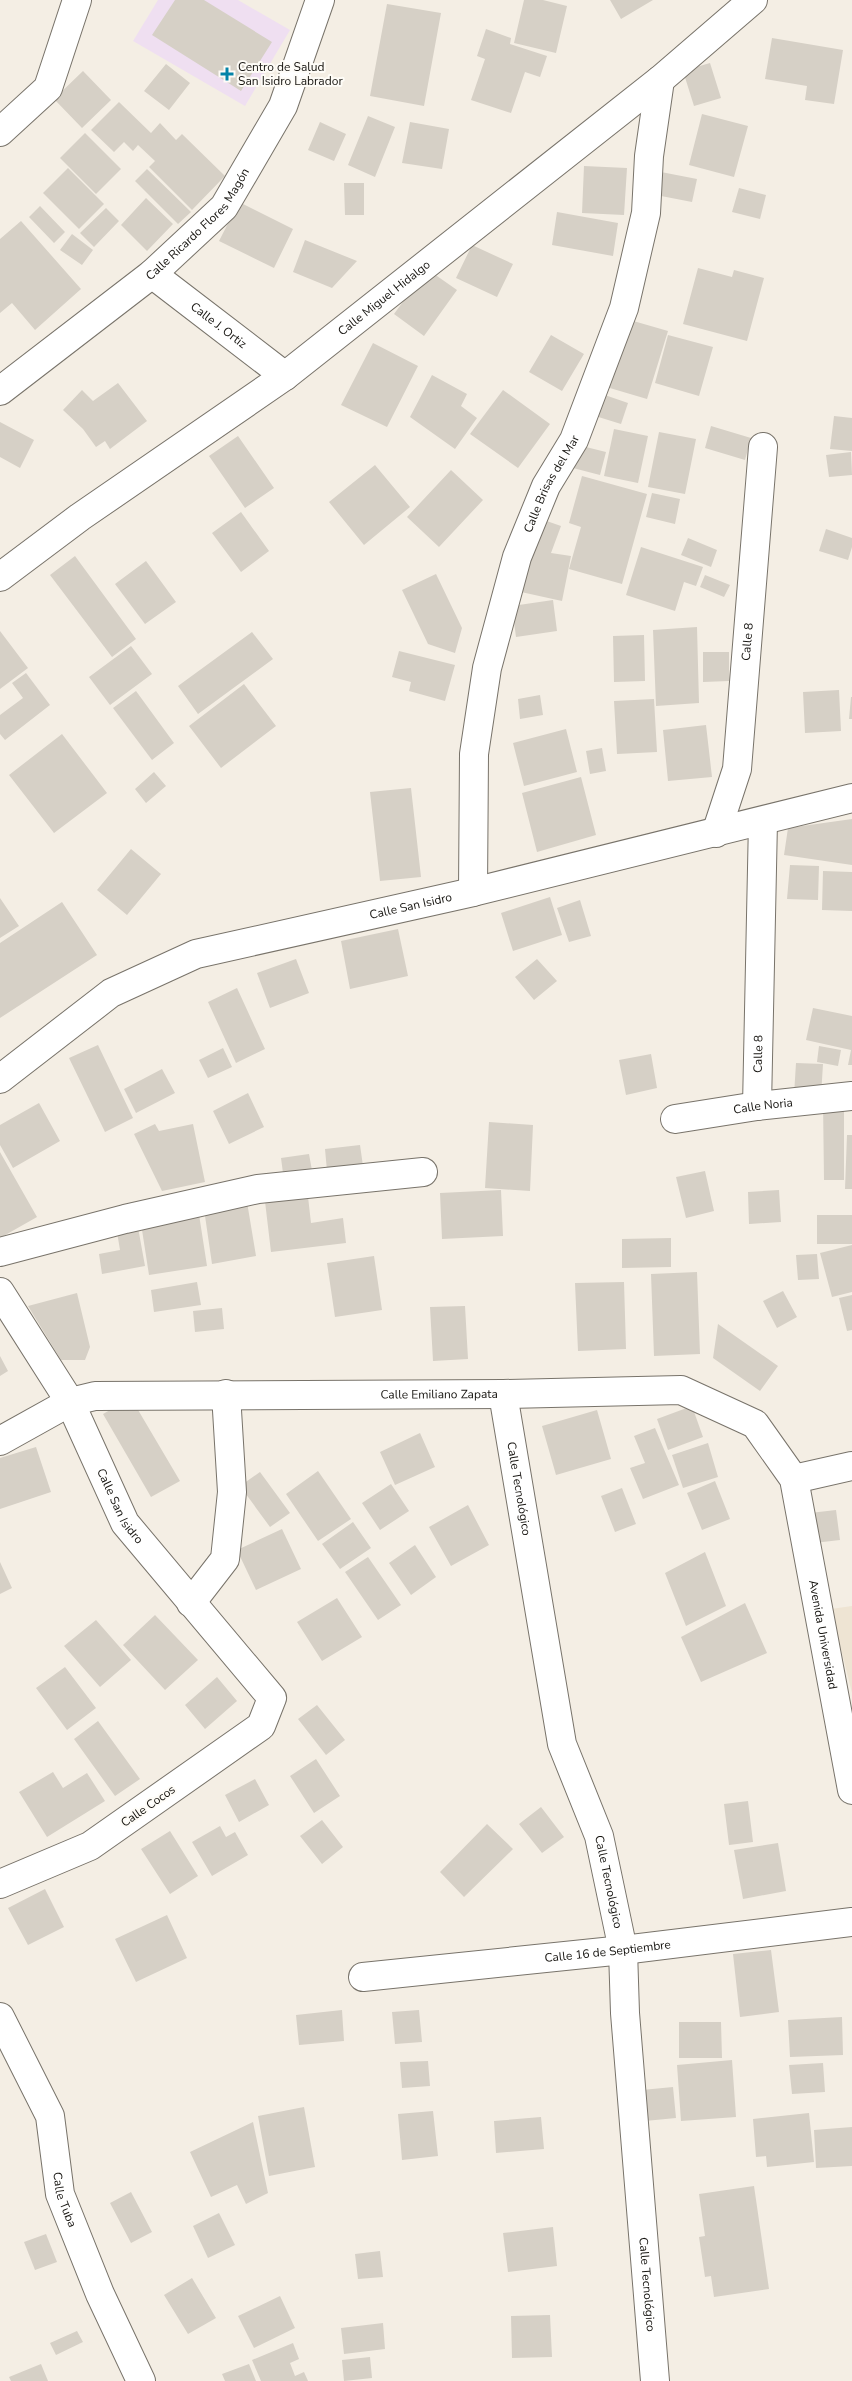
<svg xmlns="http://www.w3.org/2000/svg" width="852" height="2381" viewBox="0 0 852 2381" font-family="'Nunito Sans',sans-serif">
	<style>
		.built { fill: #eee4d3 }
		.medical { fill: #efdff1 }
		.building { fill: #d6d0c6 }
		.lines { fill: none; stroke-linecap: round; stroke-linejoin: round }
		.minor-casing { stroke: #78736a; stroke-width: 30 }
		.tertiary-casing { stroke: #78736a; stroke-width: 30 }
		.minor { stroke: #fff; stroke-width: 28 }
		.tertiary { stroke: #fff; stroke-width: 28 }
		.poi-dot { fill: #0584a8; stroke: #fefcf7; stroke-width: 2 }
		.labels { text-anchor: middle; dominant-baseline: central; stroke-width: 4; stroke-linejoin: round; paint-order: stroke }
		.poi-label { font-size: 12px; fill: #161410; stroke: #fefcf7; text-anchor: start }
		.street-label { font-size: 12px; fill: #161410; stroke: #fefcf7 }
	</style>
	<rect width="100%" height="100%" fill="#f4eee4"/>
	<path class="built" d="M852,1606V1693L831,1609Z"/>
	<path class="medical" d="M158,0H238L290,30L245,106L133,41Z"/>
	<path class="building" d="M175,0H204L272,42L241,91L152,35Z
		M524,0H543L567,6L556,53L514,43Z
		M610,0H653L621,19Z
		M387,4L441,13L424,106L370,96Z
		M486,29L511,38L510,44L547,56L540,77L525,72L511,113L471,100L485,59L477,56Z
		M772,38L843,50L834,104L805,100L807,86L765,79Z
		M710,63L721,98L694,106L683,71Z
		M166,64L190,83L169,110L144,91Z
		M83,71L111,100L82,128L54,99Z
		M119,102L151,133L160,123L176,140L182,134L225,176L192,210L149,167L155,161L138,145L133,151L124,142L114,152L91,130Z
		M702,114L748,126L734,177L689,165Z
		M368,116L395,127L375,177L348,165Z
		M320,122L346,134L334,161L308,150Z
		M410,122L449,129L442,169L402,163Z
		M85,133L121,169L96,194L60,158Z
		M584,166L627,168L624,215L582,213Z
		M68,168L104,204L79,229L43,193Z
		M147,169L191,212L178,224L135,181Z
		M661,172L697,179L692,202L656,195Z
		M344,183H364V215H345Z
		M739,188L766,195L760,219L732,212Z
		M146,198L173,224L147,251L121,225Z
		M239,202L293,229L274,268L219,241Z
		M40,206L65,232L54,243L29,217Z
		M106,208L119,221L94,247L80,233Z
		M557,212L618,223L613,256L552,245Z
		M21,221L81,289L35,330L12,303L0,313V239Z
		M72,234L93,250L82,265L60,250Z
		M305,240L357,261L332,288L293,272Z
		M472,245L513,264L497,297L456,278Z
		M698,268L732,277L734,270L764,278L747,341L683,324Z
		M427,269L457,290L424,336L394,314Z
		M623,318L668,331L647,399L603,386Z
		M551,335L584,354L562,391L529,372Z
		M668,335L713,347L699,396L655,383Z
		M373,343L418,366L387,427L341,405Z
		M432,375L467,394L461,406L477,418L455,449L410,417Z
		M118,383L147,421L110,449L105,441L96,447L83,429L63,410L82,390L93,401Z
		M503,390L550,424L518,468L470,434Z
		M599,393L628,403L621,424L592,415Z
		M834,416L852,418V451L830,449Z
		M0,422L34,440L20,468L0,457Z
		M711,426L751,438L745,460L705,448Z
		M614,429L648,436L638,483L604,476Z
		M659,432L696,439L685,494L648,487Z
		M238,436L274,488L245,508L209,456Z
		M578,445L606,452L600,475L573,468Z
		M851,452L852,475L829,477L826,455Z
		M375,465L410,507L364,545L329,502Z
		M451,470L483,500L439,547L407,517Z
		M582,476L647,494L622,584L569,569L581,527L569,523Z
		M652,493L680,499L675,524L646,517Z
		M241,512L269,551L241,572L212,533Z
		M538,518L561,526L551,553L571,556L562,601L512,590Z
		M826,529L852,538V547L848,560L819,551Z
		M688,538L717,550L711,567L681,555Z
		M641,547L703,567L696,586L684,582L675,611L626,595Z
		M75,556L136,639L112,657L50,575Z
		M146,561L176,602L145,624L115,584Z
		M436,574L462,628L455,653L428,644L402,590Z
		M705,575L730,585L724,597L700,587Z
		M553,600L557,631L516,637L512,606Z
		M697,627L699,703L656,706L653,630Z
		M0,631L28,668L0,689Z
		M252,632L273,659L198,714L178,686Z
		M644,635L645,681L614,682L613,636Z
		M131,646L152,674L110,705L89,677Z
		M399,651L455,665L445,701L409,691L411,682L392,677Z
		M703,652H729V681L703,682Z
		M26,673L50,705L5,740L0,734V715L23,698L12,683Z
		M244,684L276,726L221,768L189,726Z
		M839,690L841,731L805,733L803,692Z
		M136,691L174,743L152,760L113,708Z
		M540,695L543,715L520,719L518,699Z
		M851,697H852V719H849Z
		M654,699L657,752L617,754L614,701Z
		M706,725L712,777L668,781L663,730Z
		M566,729L577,772L524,786L513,743Z
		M62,734L107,793L54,833L9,775Z
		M602,748L606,771L590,774L586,751Z
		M154,772L166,786L146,803L135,789Z
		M581,777L596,835L537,852L522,793Z
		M411,788L421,877L380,881L370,792Z
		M852,819V865L784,855L788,828Z
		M131,849L161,874L127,915L97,890Z
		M790,865L819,866L818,900L787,899Z
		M823,871L852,872V911L822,910Z
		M550,897L562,935L513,951L501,913Z
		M0,898L19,926L0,938Z
		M580,900L591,936L569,942L557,908Z
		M62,902L97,955L0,1018V943Z
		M398,929L408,976L350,989L341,941Z
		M296,959L309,993L270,1008L257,973Z
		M537,959L557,981L534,1000L515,977Z
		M237,988L265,1049L236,1063L208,1002Z
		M813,1008L852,1016V1065H848L851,1050L806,1040Z
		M98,1045L133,1118L105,1132L69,1058Z
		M819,1046L841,1050L838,1066L817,1062Z
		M223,1048L232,1067L208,1078L199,1060Z
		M651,1054L657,1088L626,1095L619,1060Z
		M796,1063L823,1064L821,1096L794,1095Z
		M162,1069L175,1093L136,1113L124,1089Z
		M248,1093L264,1127L229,1144L213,1111Z
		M844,1100V1180H824L823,1101Z
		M39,1103L60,1141L13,1168L0,1145V1125Z
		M489,1122L533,1125L530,1191L485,1188Z
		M155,1124L159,1131L193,1124L205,1182L162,1191L134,1134Z
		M847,1135H852V1189H845Z
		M360,1145L363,1166L327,1171L325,1149Z
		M0,1152L37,1217L0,1238Z
		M309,1154L313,1176L284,1181L281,1158Z
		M705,1171L714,1211L686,1218L676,1177Z
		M307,1188L311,1223L343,1218L346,1243L271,1252L264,1193Z
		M501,1190L503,1236L442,1239L440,1193Z
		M779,1190L781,1222L749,1224L748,1192Z
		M247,1202L256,1256L212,1264L204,1209Z
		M198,1208L207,1266L149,1275L140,1217Z
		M817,1215H852V1244H817Z
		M137,1222L145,1266L102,1274L99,1254L120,1250L116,1226Z
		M671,1238V1267L622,1268V1239Z
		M852,1245V1292L832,1297L820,1253Z
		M817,1254L819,1279L798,1280L796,1255Z
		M374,1256L382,1310L335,1317L327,1263Z
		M697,1272L700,1354L654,1356L651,1274Z
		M197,1282L201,1305L154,1312L151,1290Z
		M624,1282L626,1349L578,1351L575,1283Z
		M783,1291L797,1317L777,1328L763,1301Z
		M77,1293L90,1347L85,1360H61L28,1306Z
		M852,1295V1330L847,1331L839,1298Z
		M465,1306L468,1359L433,1361L430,1307Z
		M222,1308L224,1329L195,1332L193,1311Z
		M718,1324L778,1366L760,1391L713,1358Z
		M0,1356L8,1371L0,1376Z
		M131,1398L180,1481L151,1497L103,1414Z
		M692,1406L703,1437L668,1450L657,1419Z
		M597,1410L611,1459L556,1475L542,1426Z
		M655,1428L679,1485L643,1499L630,1468L645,1463L634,1436Z
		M420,1433L435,1467L395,1485L380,1452Z
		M708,1443L718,1477L683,1488L672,1455Z
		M36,1447L51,1492L0,1509V1458Z
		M318,1471L351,1519L318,1541L286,1494Z
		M260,1472L290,1513L270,1527L240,1486Z
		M715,1481L730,1519L702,1530L687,1493Z
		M391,1484L409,1511L380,1530L362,1503Z
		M622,1488L636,1524L615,1532L601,1496Z
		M468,1505L489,1545L451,1566L429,1527Z
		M836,1510L840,1540L814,1543L810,1513Z
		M353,1522L371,1548L340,1569L322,1544Z
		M282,1529L301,1569L256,1590L237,1550Z
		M415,1545L436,1577L411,1595L389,1563Z
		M705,1552L726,1606L686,1626L665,1573Z
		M368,1557L401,1605L378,1620L345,1572Z
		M0,1562L12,1588L0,1594Z
		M337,1598L362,1637L322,1661L297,1622Z
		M745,1603L767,1653L701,1682L681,1637Z
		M155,1615L198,1660L165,1690L123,1645Z
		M96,1620L131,1660L100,1687L64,1646Z
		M65,1667L96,1708L67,1730L36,1688Z
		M217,1677L237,1701L205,1729L185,1705Z
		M317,1705L345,1740L326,1755L298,1719Z
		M98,1721L140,1779L115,1796L74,1739Z
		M316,1759L340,1796L314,1813L290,1776Z
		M53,1772L63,1788L87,1773L105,1801L47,1837L19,1792Z
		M255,1779L269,1805L239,1822L225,1795Z
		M748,1801L753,1842L729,1845L724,1804Z
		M541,1807L564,1837L542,1853L519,1824Z
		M322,1820L343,1847L322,1864L300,1836Z
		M487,1824L513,1849L464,1897L440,1872Z
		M220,1826L226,1837L235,1832L248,1855L212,1876L192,1842Z
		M170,1831L198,1876L170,1894L141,1849Z
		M778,1843L786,1891L743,1899L734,1850Z
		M45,1889L64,1927L28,1945L8,1908Z
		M167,1915L187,1958L136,1982L115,1939Z
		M771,1950L779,2012L740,2017L733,1954Z
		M342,2010L344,2041L299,2045L296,2015Z
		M419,2010L422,2042L395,2044L392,2012Z
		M842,2017L843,2055L790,2057L788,2020Z
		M679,2022H721L722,2058H679Z
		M732,2060L736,2117L681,2121L677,2065Z
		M428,2061L430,2086L402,2088L400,2062Z
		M823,2063L825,2092L792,2094L789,2065Z
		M673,2087L676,2118L645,2121L642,2090Z
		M304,2107L315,2167L269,2176L258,2116Z
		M433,2111L438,2156L402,2160L398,2114Z
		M809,2113L814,2162L767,2167L766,2156L756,2157L753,2119Z
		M541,2117L544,2149L496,2153L494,2121Z
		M253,2122L268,2193L246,2204L237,2185L211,2197L190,2152Z
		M852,2127V2166L816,2168L814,2130Z
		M754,2186L769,2289L714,2297L711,2276L705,2277L699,2237L705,2236L699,2194Z
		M131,2192L152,2232L131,2243L110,2203Z
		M219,2213L235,2245L208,2258L193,2226Z
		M553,2227L557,2266L508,2272L503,2233Z
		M46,2234L57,2262L35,2270L24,2242Z
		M380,2251L383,2277L358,2279L355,2254Z
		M192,2278L216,2318L188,2334L164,2295Z
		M280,2296L295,2328L254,2348L238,2316Z
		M550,2315L552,2357L512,2358L511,2316Z
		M383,2323L385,2349L344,2354L341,2328Z
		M77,2331L83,2342L56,2355L50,2343Z
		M293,2343L299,2359L290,2363L295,2376L304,2372L308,2381H261L252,2360Z
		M370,2357L372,2378L344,2381L342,2360Z
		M41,2364L48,2381H11L9,2377Z
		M249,2364L256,2381H225L222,2374Z"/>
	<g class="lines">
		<g class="minor-casing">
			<g id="minor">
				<path d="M0,132L48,88L77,0"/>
				<path id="s1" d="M152,274L285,376"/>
				<path id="s2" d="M0,391L152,274L224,207L283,106L320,0"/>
				<path id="s3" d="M0,577L80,517L285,376L660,80L753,0"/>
				<path id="s4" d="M716,833L737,769L763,447"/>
				<path id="s5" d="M473,892L474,754L487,668L517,557L546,486L574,440L624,308L646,213L649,156L660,80"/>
				<path id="s6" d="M0,1079L111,993L196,954L473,892L852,798"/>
				<path id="s7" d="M757,1106L763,821"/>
				<path id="s8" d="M675,1119L757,1106L852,1096"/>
				<path d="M0,1252L125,1219L258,1189L423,1172"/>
				<path id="s9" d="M0,1292L70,1402L125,1523L272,1698L261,1726L90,1846L0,1884"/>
				<path id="s10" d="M503,1394L562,1744L599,1836L623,1950L625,2013L655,2381"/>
				<path d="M794,1479L852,1466"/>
				<path d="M191,1603L225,1559L232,1492L226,1394"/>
				<path id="s11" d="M363,1977L623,1950L852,1922"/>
				<path id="s12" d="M0,2017L50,2116L60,2194L100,2294L141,2381"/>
			</g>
		</g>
		<g class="tertiary-casing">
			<g id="tertiary">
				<path id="s13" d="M0,1441L70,1402L95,1396L503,1394L681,1390L755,1424L794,1479L852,1790"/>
			</g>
		</g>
		<use href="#minor" class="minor"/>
		<use href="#tertiary" class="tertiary"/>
	</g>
	<path class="poi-dot" d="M224.5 66.5h5v5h5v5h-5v5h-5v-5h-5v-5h5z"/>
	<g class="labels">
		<g class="poi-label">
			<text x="238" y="67">Centro de Salud<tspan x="238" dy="14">San Isidro Labrador</tspan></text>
		</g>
		<g class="street-label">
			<text stroke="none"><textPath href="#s2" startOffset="260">Calle Ricardo Flores Magón</textPath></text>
			<text stroke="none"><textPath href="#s3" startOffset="475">Calle Miguel Hidalgo</textPath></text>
			<text stroke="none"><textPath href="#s1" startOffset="84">Calle J. Ortiz</textPath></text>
			<text stroke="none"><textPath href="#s5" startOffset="421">Calle Brisas del Mar</textPath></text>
			<text stroke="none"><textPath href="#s4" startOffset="195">Calle 8</textPath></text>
			<text stroke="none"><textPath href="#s6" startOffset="454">Calle San Isidro</textPath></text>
			<text stroke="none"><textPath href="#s7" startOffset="52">Calle 8</textPath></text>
			<text stroke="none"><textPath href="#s8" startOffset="89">Calle Noria</textPath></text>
			<text stroke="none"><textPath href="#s13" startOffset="450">Calle Emiliano Zapata</textPath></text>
			<text stroke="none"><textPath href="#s10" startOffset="96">Calle Tecnológico</textPath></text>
			<text stroke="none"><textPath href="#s9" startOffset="246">Calle San Isidro</textPath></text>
			<text stroke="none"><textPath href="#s13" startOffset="999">Avenida Universidad</textPath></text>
			<text transform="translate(148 1806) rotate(-35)">Calle Cocos</text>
			<text stroke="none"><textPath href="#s10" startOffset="501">Calle Tecnológico</textPath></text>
			<text stroke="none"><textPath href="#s11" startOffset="246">Calle 16 de Septiembre</textPath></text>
			<text stroke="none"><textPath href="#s12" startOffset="196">Calle Tuba</textPath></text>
			<text stroke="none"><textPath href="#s10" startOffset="906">Calle Tecnológico</textPath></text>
		</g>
	</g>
</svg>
